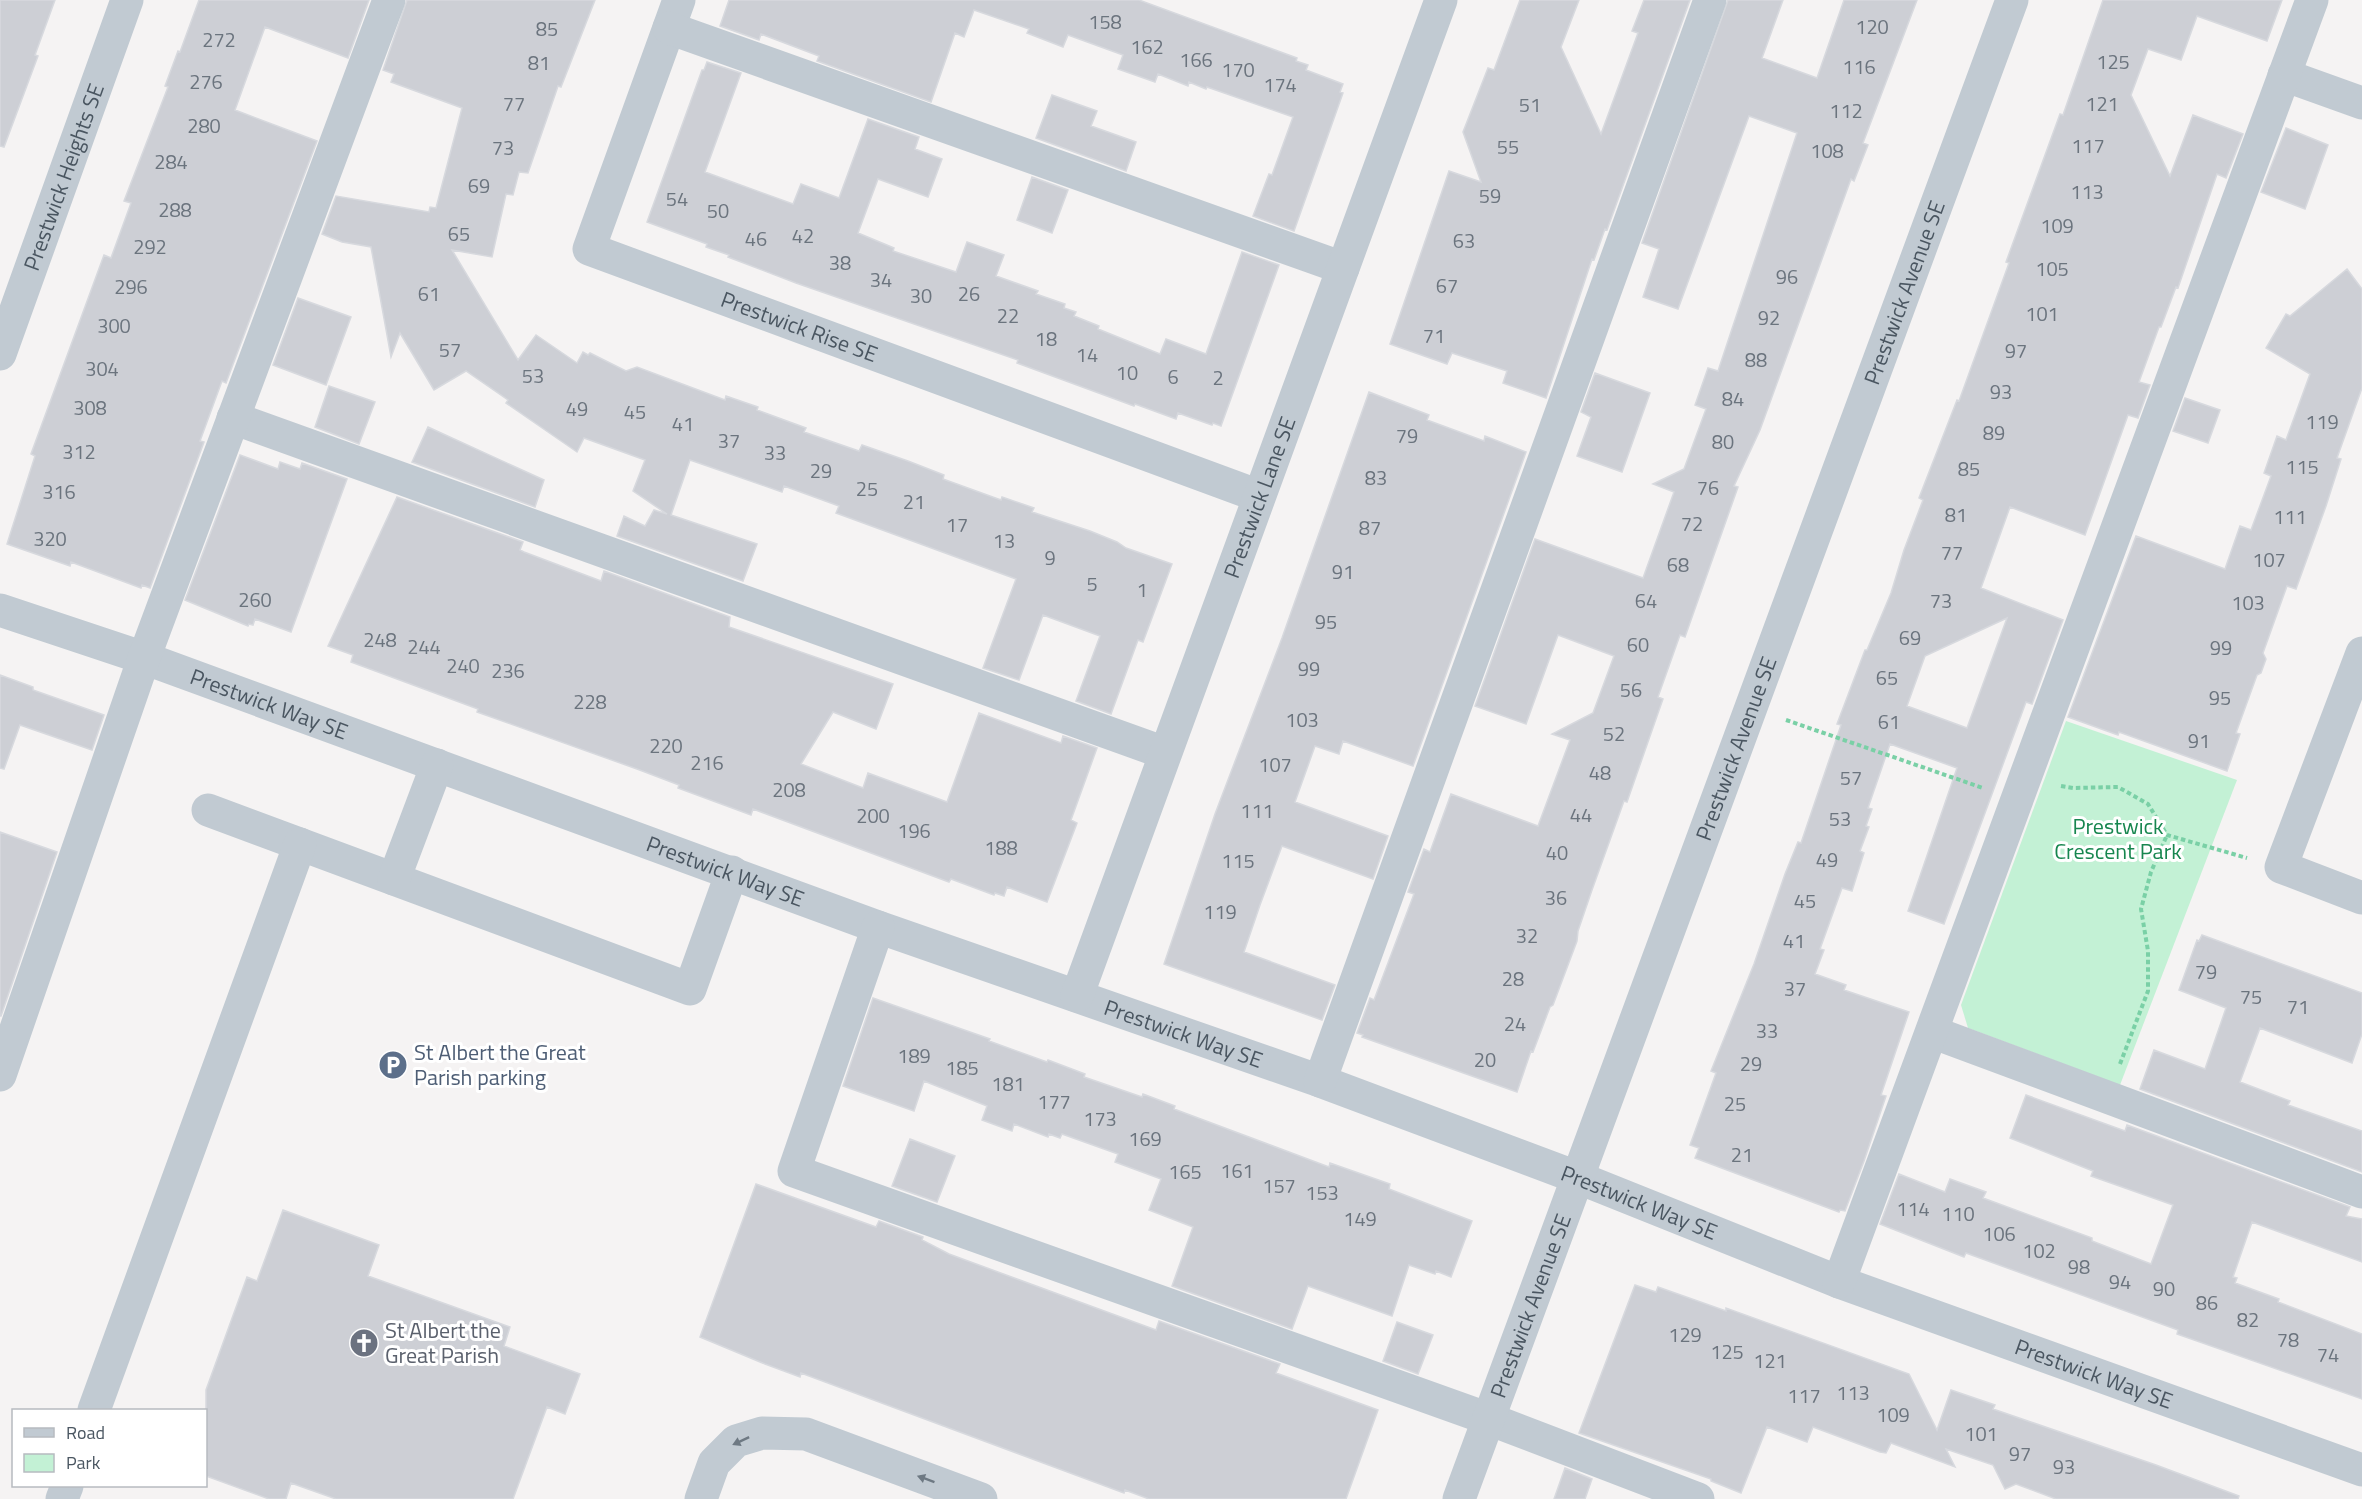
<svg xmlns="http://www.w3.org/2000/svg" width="2362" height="1499" viewBox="0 0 2362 1499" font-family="'Titillium Web',sans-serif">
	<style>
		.green { fill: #c3f1d5 }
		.building { fill: #cdcfd5; stroke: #d7d9de; stroke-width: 1.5; fill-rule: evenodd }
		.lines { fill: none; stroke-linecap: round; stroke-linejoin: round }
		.path { stroke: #7ad0a6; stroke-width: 4; stroke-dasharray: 4.5 3; stroke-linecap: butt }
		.minor { stroke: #c1cad2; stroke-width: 33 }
		.oneway { fill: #6e7983 }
		.labels { text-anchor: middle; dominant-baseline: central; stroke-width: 6; stroke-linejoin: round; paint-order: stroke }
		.number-label { font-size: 20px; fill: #6b747e }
		.street-label { font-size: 22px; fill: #4a5661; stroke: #fff }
		.park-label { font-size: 22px; fill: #17864f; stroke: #fff }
		.service-label { font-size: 22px; fill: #4e5e75; stroke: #fff; text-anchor: start }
		.worship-label { font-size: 22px; fill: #5b616d; stroke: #fff; text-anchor: start }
	</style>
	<rect width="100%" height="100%" fill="#f5f3f3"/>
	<path class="green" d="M2066,721L2237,780L2120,1085L1968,1028L1961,1005Z"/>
	<path class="building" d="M0,0H55L35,55L38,56L4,147L0,146Z
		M199,0H369L348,58L265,27L235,110L317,141L226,383L222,381L200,441L204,442L150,588L142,585L141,588L71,562L70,566L7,544L35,456L31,454L104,255L111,258L131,203L124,201L168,87L165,86L178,51L180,52Z
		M407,0H595L561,87L558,86L556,92L528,173L519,172L513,195L506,194L492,257L452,250L518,360L536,335L577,363L583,352L588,355L590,353L626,371L637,367L725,400L726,396L758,407L757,410L806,428L804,432L859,451L862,445L908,461L944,475L943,479L1001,500L1002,497L1034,508L1032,512L1090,531L1117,542L1126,548L1172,564L1143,642L1138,640L1111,714L1076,701L1100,636L1043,615L1019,680L983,668L1016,579L836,513L839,506L784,486L782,492L690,460L671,515L757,544L743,581L617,536L624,516L645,526L654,510L667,514L633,491L645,460L584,438L577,452L506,403L508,400L466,371L434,390L400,333L391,357L371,247L342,242L322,234L336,196L429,212L430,207L436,208L462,108L391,82L394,74L383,70Z
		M729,0H1139L1297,58L1296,61L1308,65L1306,70L1343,84L1340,92L1343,93L1294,231L1253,216L1269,174L1272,175L1293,117L1207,87L1206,89L1189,82L1188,86L1158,74L1155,82L1118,69L1123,55L1068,35L1063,47L1027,33L1029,29L974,10L964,37L955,33L931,102L817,61L819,56L761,34L759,40L720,26Z
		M1520,0H1579L1561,47L1601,134L1638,33L1632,31L1644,0H1690L1607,230L1605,229L1594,260L1592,259L1546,398L1503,383L1507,371L1452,353L1447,364L1390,344L1449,171L1481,182L1463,132L1488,68L1494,70Z
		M1728,0H1783L1762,58L1817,78L1844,0H1917L1863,143L1868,145L1854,181L1851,179L1760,430L1734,486L1738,487L1685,637L1680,635L1658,697L1663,699L1627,802L1624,801L1592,890L1578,931L1577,941L1553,1005L1550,1007L1533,1052L1531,1051L1517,1092L1362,1037L1363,1035L1357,1033L1370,998L1374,1000L1414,894L1408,892L1424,849L1430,852L1451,794L1538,826L1570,740L1552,734L1593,713L1614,656L1558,635L1526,724L1475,706L1535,539L1643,578L1674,492L1653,484L1684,469L1706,409L1695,405L1708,368L1718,371L1797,133L1749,116L1678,309L1643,297L1659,249L1642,243Z
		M2103,0H2282L2267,41L2197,16L2181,60L2148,49L2131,95L2170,176L2193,115L2243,134L2226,178L2217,174L2178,288L2176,287L2161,327H2159L2139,382L2150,385L2138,418L2128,415L2085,535L2010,507L1981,588L2063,620L2032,704L2026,702L1944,924L1908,911L1957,768L1890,744L1868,808L1872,809L1866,826L1869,827L1860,851L1864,853L1852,891L1842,888L1820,949L1824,950L1815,974L1846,985L1844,990L1909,1012L1881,1095L1886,1096L1864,1161L1845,1211L1840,1210L1839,1212L1695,1158L1699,1148L1690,1145L1716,1073L1711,1071L1754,964L1785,874L1798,842L1801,843L1841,725L1837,724L1865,650H1867L1891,593L1904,550L1923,500L1919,498L1957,400L1959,401L2009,263L2006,262L2060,114L2063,115ZM2007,618L1967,728L1907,706L1925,656Z
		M707,62L741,73L705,172L793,204L801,184L839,198L868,119L919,137L915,149L942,159L928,197L878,179L858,233L894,248L893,251L956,272L967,242L1004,255L996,276L1038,291L1036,294L1065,304L1064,308L1076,312L1074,316L1099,326L1098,329L1160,354L1166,339L1206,354L1242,252L1279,265L1221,426L1213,423L1212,425L1178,413L1176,419L1135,404L1134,406L1017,363L1018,360L796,283L728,257L729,255L706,247L707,244L647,222L702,70H704Z
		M1052,95L1097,111L1091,126L1136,142L1126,171L1036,138Z
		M2286,128L2328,145L2305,209L2261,192Z
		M1032,177L1068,190L1052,233L1017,220Z
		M2347,269L2362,289V388L2337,458L2341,459L2326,506L2296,589L2287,586L2263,653L2266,659L2261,673L2257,675L2236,733L2240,734L2227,771L2119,732L2118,735L2068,717L2136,536L2225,569L2240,526L2251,530L2271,476L2264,473L2277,436L2286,440L2310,374L2266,348L2286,314L2290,316Z
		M298,298L351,317L326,385L273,365Z
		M1595,373L1650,393L1622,472L1577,456L1591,417L1581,412Z
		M329,386L375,402L359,444L315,427Z
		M1369,392L1429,415L1427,420L1484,441L1485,436L1526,452L1413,766L1343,741L1339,754L1315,746L1295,802L1388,836L1373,879L1282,846L1260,905L1244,952L1335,985L1322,1020L1164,964L1215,814L1282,638Z
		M2185,398L2220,410L2208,443L2173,431Z
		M428,427L544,480L535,507L412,462Z
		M240,455L278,469L280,462L300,469L302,463L347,479L291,632L255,619L253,625L249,624L248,626L185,600Z
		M397,497L523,542L520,550L524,552L601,581L604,571L730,617L729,627L893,684L876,729L833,712L801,764L863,788L868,773L947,802L979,713L1061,743L1063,736L1097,748L1071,820L1077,823L1047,902L1007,887L1004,896L995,893L994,895L951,879L949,882L753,809L751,815L678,788L679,785L637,769L477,712L478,709L351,662L353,655L328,646Z
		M0,675L33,687V690L104,715L92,750L20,725L4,769L0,768Z
		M0,832L57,852L1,1016H0Z
		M2202,935L2362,993V1034L2352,1063L2260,1028L2240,1082L2290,1101L2288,1105L2362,1131V1172L2140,1089L2154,1050L2205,1069L2226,1008L2179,990L2197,940L2199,941Z
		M873,998L990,1039L989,1041L1047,1062L1048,1060L1085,1074L1084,1077L1142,1097L1143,1094L1175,1106L1174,1109L1329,1167L1330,1163L1390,1184L1389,1189L1472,1221L1451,1277L1436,1271L1435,1274L1409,1265L1392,1316L1308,1286L1292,1329L1172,1286L1193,1227L1149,1210L1161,1179L1115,1162L1118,1154L1062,1134L1060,1138L1049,1134L1048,1137L1014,1124L1012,1131L982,1120L987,1106L924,1081L914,1111L843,1086Z
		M2026,1095L2125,1131L2127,1125L2350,1207L2346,1216L2362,1219V1262L2252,1222L2233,1277L2237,1278L2235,1283L2279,1299L2278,1302L2362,1334V1399L2177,1334L2178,1330L1966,1253L1964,1257L1880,1224L1899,1174L1945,1192L1950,1179L1986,1192L1983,1198L2092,1238V1241L2151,1264L2173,1205L2091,1176L2093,1171L2010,1138Z
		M910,1139L955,1156L937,1202L892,1186Z
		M756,1184L876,1227L879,1221L923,1237L922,1240L949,1254L1156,1330L1159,1321L1280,1364L1276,1373L1378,1410L1346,1499H1149L1125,1490L1124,1493L801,1373L800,1377L765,1364L700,1337Z
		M283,1210L379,1245L368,1276L510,1327L504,1346L580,1374L565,1414L547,1407L513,1499H336L291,1483L286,1499H269L206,1476V1390L247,1277L257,1281Z
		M1635,1285L1656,1292L1658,1287L1726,1311V1308L1909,1374L1937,1430L1951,1390L1995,1405L1993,1409L2156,1465L2239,1496L2238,1499H2056L2016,1484L2005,1489L1993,1465L1946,1449L1955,1467L1891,1443L1886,1453L1880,1452L1813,1427L1807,1442L1767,1427L1741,1493L1711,1481V1479L1579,1433Z
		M1397,1322L1433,1335L1418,1374L1383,1361Z
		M1565,1468L1592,1479L1585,1499H1554Z"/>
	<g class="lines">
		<path class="path" d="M1786,720L1983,788
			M2061,786L2073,788L2118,787L2148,804L2167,835L2247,858
			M2120,1064L2148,991V951L2141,909L2151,872L2167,835"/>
		<g class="minor">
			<path id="s1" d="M679,0L589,249L1259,496"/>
			<path d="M669,28L1343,268"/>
			<path d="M2284,75L2362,103"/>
			<path id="s2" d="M0,354L127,0"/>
			<path d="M233,418L1165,753"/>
			<path id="s3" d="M0,610L144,658L878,927L1320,1081L1579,1178L1839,1282L2362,1470"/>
			<path d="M2362,653L2281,867L2362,898"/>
			<path d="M208,810L690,989L732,872"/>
			<path d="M394,879L437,765"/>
			<path d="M878,927L794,1171L1489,1419L1698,1499"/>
			<path id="s4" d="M1077,996L1441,0"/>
			<path d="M1932,1032L2362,1192"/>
			<path d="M0,1075L144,658L389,0"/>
			<path d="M1320,1081L1710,0"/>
			<path d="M1839,1282L2312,0"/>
			<path d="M94,1410L300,844"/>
			<path d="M62,1499L67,1486"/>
			<path d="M701,1499L714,1463L736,1441L762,1433L806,1434L981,1499"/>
			<path id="s5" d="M1459,1499L2012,0"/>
		</g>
	</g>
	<defs><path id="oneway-solid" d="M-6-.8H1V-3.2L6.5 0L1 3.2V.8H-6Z" transform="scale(1.5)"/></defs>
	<g class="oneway">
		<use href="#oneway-solid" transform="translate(741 1441) rotate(155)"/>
		<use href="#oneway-solid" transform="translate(926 1479) rotate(-160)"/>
	</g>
	<defs>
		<g id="parking-disc" transform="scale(1.5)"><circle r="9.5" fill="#5c6f8a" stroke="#fff"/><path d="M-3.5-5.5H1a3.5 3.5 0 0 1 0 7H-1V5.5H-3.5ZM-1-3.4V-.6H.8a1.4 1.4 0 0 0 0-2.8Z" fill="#fff"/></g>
		<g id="church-disc" transform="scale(1.5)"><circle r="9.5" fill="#6b7280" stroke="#fff"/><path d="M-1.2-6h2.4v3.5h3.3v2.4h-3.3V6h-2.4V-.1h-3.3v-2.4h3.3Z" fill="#fff"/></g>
	</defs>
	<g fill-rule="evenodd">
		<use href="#parking-disc" x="393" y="1065"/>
		<use href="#church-disc" x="364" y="1343"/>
	</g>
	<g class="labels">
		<g class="number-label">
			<text x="1105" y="21">158</text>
			<text x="1872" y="26">120</text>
			<text x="547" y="28">85</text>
			<text x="219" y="39">272</text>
			<text x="1147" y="46">162</text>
			<text x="1196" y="59">166</text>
			<text x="2113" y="61">125</text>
			<text x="539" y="62">81</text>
			<text x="1859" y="66">116</text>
			<text x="1238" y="69">170</text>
			<text x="206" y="81">276</text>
			<text x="1280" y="84">174</text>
			<text x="514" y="103">77</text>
			<text x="2102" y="103">121</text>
			<text x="1530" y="104">51</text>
			<text x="1846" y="110">112</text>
			<text x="204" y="125">280</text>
			<text x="2088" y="145">117</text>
			<text x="1508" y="146">55</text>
			<text x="503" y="147">73</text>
			<text x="1827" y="150">108</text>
			<text x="171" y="161">284</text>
			<text x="479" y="185">69</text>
			<text x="2087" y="191">113</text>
			<text x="1490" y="195">59</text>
			<text x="677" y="198">54</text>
			<text x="175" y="209">288</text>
			<text x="718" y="210">50</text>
			<text x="2057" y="225">109</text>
			<text x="459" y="233">65</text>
			<text x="803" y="235">42</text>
			<text x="756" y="238">46</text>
			<text x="1464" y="240">63</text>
			<text x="150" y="246">292</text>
			<text x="840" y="262">38</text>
			<text x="2052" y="268">105</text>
			<text x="1787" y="276">96</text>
			<text x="881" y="279">34</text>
			<text x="1447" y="285">67</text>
			<text x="131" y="286">296</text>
			<text x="429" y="293">61</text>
			<text x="969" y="293">26</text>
			<text x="921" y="295">30</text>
			<text x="2042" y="313">101</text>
			<text x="1008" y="315">22</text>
			<text x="1769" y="317">92</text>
			<text x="114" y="325">300</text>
			<text x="1434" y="335">71</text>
			<text x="1046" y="338">18</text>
			<text x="450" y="349">57</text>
			<text x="2016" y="350">97</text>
			<text x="1087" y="354">14</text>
			<text x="1756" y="359">88</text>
			<text x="102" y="368">304</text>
			<text x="1127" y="372">10</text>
			<text x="533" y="375">53</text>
			<text x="1173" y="376">6</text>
			<text x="1218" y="377">2</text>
			<text x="2001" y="391">93</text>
			<text x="1733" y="398">84</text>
			<text x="90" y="407">308</text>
			<text x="577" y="408">49</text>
			<text x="635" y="411">45</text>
			<text x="2322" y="421">119</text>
			<text x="683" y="423">41</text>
			<text x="1994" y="432">89</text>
			<text x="1407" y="435">79</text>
			<text x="729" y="440">37</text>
			<text x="1723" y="441">80</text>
			<text x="79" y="451">312</text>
			<text x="775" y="452">33</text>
			<text x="2302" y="466">115</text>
			<text x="1969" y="468">85</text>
			<text x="821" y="470">29</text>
			<text x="1376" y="477">83</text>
			<text x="1708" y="487">76</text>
			<text x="867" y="488">25</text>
			<text x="59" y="491">316</text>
			<text x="914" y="501">21</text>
			<text x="1956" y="514">81</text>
			<text x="2290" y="516">111</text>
			<text x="1692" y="523">72</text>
			<text x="957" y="524">17</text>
			<text x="1370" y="527">87</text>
			<text x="50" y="538">320</text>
			<text x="1004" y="540">13</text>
			<text x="1952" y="552">77</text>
			<text x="1050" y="557">9</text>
			<text x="2269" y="559">107</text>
			<text x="1678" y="564">68</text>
			<text x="1343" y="571">91</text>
			<text x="1092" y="583">5</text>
			<text x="1142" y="589">1</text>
			<text x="255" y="599">260</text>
			<text x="1646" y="600">64</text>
			<text x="1941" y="600">73</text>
			<text x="2248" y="602">103</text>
			<text x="1326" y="621">95</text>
			<text x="1910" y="637">69</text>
			<text x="380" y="639">248</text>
			<text x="1638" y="644">60</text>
			<text x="424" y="646">244</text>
			<text x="2221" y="647">99</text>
			<text x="463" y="665">240</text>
			<text x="1309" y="668">99</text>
			<text x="508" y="670">236</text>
			<text x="1887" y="677">65</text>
			<text x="1631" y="689">56</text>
			<text x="2220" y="697">95</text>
			<text x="590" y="701">228</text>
			<text x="1302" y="719">103</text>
			<text x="1889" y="721">61</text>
			<text x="1614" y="733">52</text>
			<text x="2199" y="740">91</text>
			<text x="666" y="745">220</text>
			<text x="707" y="762">216</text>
			<text x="1275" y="764">107</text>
			<text x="1600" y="772">48</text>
			<text x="1851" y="777">57</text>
			<text x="789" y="789">208</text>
			<text x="1257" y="810">111</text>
			<text x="1581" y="814">44</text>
			<text x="873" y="815">200</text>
			<text x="1840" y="818">53</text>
			<text x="914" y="830">196</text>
			<text x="1001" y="847">188</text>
			<text x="1557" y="852">40</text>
			<text x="1827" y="859">49</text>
			<text x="1238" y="860">115</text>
			<text x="1556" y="897">36</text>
			<text x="1805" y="900">45</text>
			<text x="1220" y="911">119</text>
			<text x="1527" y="935">32</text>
			<text x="1794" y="940">41</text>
			<text x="2206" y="971">79</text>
			<text x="1513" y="978">28</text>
			<text x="1795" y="988">37</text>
			<text x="2251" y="996">75</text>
			<text x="2298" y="1006">71</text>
			<text x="1515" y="1023">24</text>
			<text x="1767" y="1030">33</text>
			<text x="914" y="1055">189</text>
			<text x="1485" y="1059">20</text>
			<text x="1751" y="1063">29</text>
			<text x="962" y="1067">185</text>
			<text x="1008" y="1083">181</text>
			<text x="1054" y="1101">177</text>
			<text x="1735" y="1103">25</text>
			<text x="1100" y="1118">173</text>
			<text x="1145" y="1138">169</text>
			<text x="1742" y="1154">21</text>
			<text x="1237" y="1170">161</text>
			<text x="1185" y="1171">165</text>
			<text x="1279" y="1185">157</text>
			<text x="1322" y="1192">153</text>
			<text x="1913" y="1208">114</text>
			<text x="1958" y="1213">110</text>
			<text x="1360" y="1218">149</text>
			<text x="1999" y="1233">106</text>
			<text x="2039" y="1250">102</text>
			<text x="2079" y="1266">98</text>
			<text x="2120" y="1281">94</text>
			<text x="2164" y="1288">90</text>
			<text x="2207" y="1302">86</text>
			<text x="2248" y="1319">82</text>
			<text x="1685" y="1334">129</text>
			<text x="2288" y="1339">78</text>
			<text x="1727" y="1351">125</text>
			<text x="2328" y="1354">74</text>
			<text x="1770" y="1360">121</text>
			<text x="1853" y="1392">113</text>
			<text x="1804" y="1395">117</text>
			<text x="1893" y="1414">109</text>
			<text x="1981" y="1433">101</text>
			<text x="2020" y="1453">97</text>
			<text x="2064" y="1466">93</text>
		</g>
		<g class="street-label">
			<text stroke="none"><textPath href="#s2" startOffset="188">Prestwick Heights SE</textPath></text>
			<text stroke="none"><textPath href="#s5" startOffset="1286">Prestwick Avenue SE</textPath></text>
			<text stroke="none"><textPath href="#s1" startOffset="489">Prestwick Rise SE</textPath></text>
			<text stroke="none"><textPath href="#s4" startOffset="531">Prestwick Lane SE</textPath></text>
			<text stroke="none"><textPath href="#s3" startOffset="285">Prestwick Way SE</textPath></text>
			<text stroke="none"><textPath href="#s5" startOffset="800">Prestwick Avenue SE</textPath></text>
			<text stroke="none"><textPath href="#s3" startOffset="771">Prestwick Way SE</textPath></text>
			<text stroke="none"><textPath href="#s3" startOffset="1257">Prestwick Way SE</textPath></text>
			<text stroke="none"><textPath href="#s3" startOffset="1743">Prestwick Way SE</textPath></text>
			<text stroke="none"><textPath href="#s5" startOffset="206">Prestwick Avenue SE</textPath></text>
			<text stroke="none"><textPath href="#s3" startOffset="2229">Prestwick Way SE</textPath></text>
		</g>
		<g class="park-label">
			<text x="2118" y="826">Prestwick<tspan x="2118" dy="25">Crescent Park</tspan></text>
		</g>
		<g class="service-label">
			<text x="414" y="1052">St Albert the Great<tspan x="414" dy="25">Parish parking</tspan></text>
		</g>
		<g class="worship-label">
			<text x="385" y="1330">St Albert the<tspan x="385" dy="25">Great Parish</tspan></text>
		</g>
	</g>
	<rect x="12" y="1409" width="195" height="78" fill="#ffffff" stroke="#b7bbc0" stroke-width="1.5"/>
	<rect x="24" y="1428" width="30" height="9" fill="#c1cad2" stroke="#b7bbc0" stroke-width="1.5"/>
	<text x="66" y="1439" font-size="18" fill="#4a5661">Road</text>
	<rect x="24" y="1454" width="30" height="18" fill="#c3f1d5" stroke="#b7bbc0" stroke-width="1.5"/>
	<text x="66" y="1469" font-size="18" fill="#4a5661">Park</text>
</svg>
